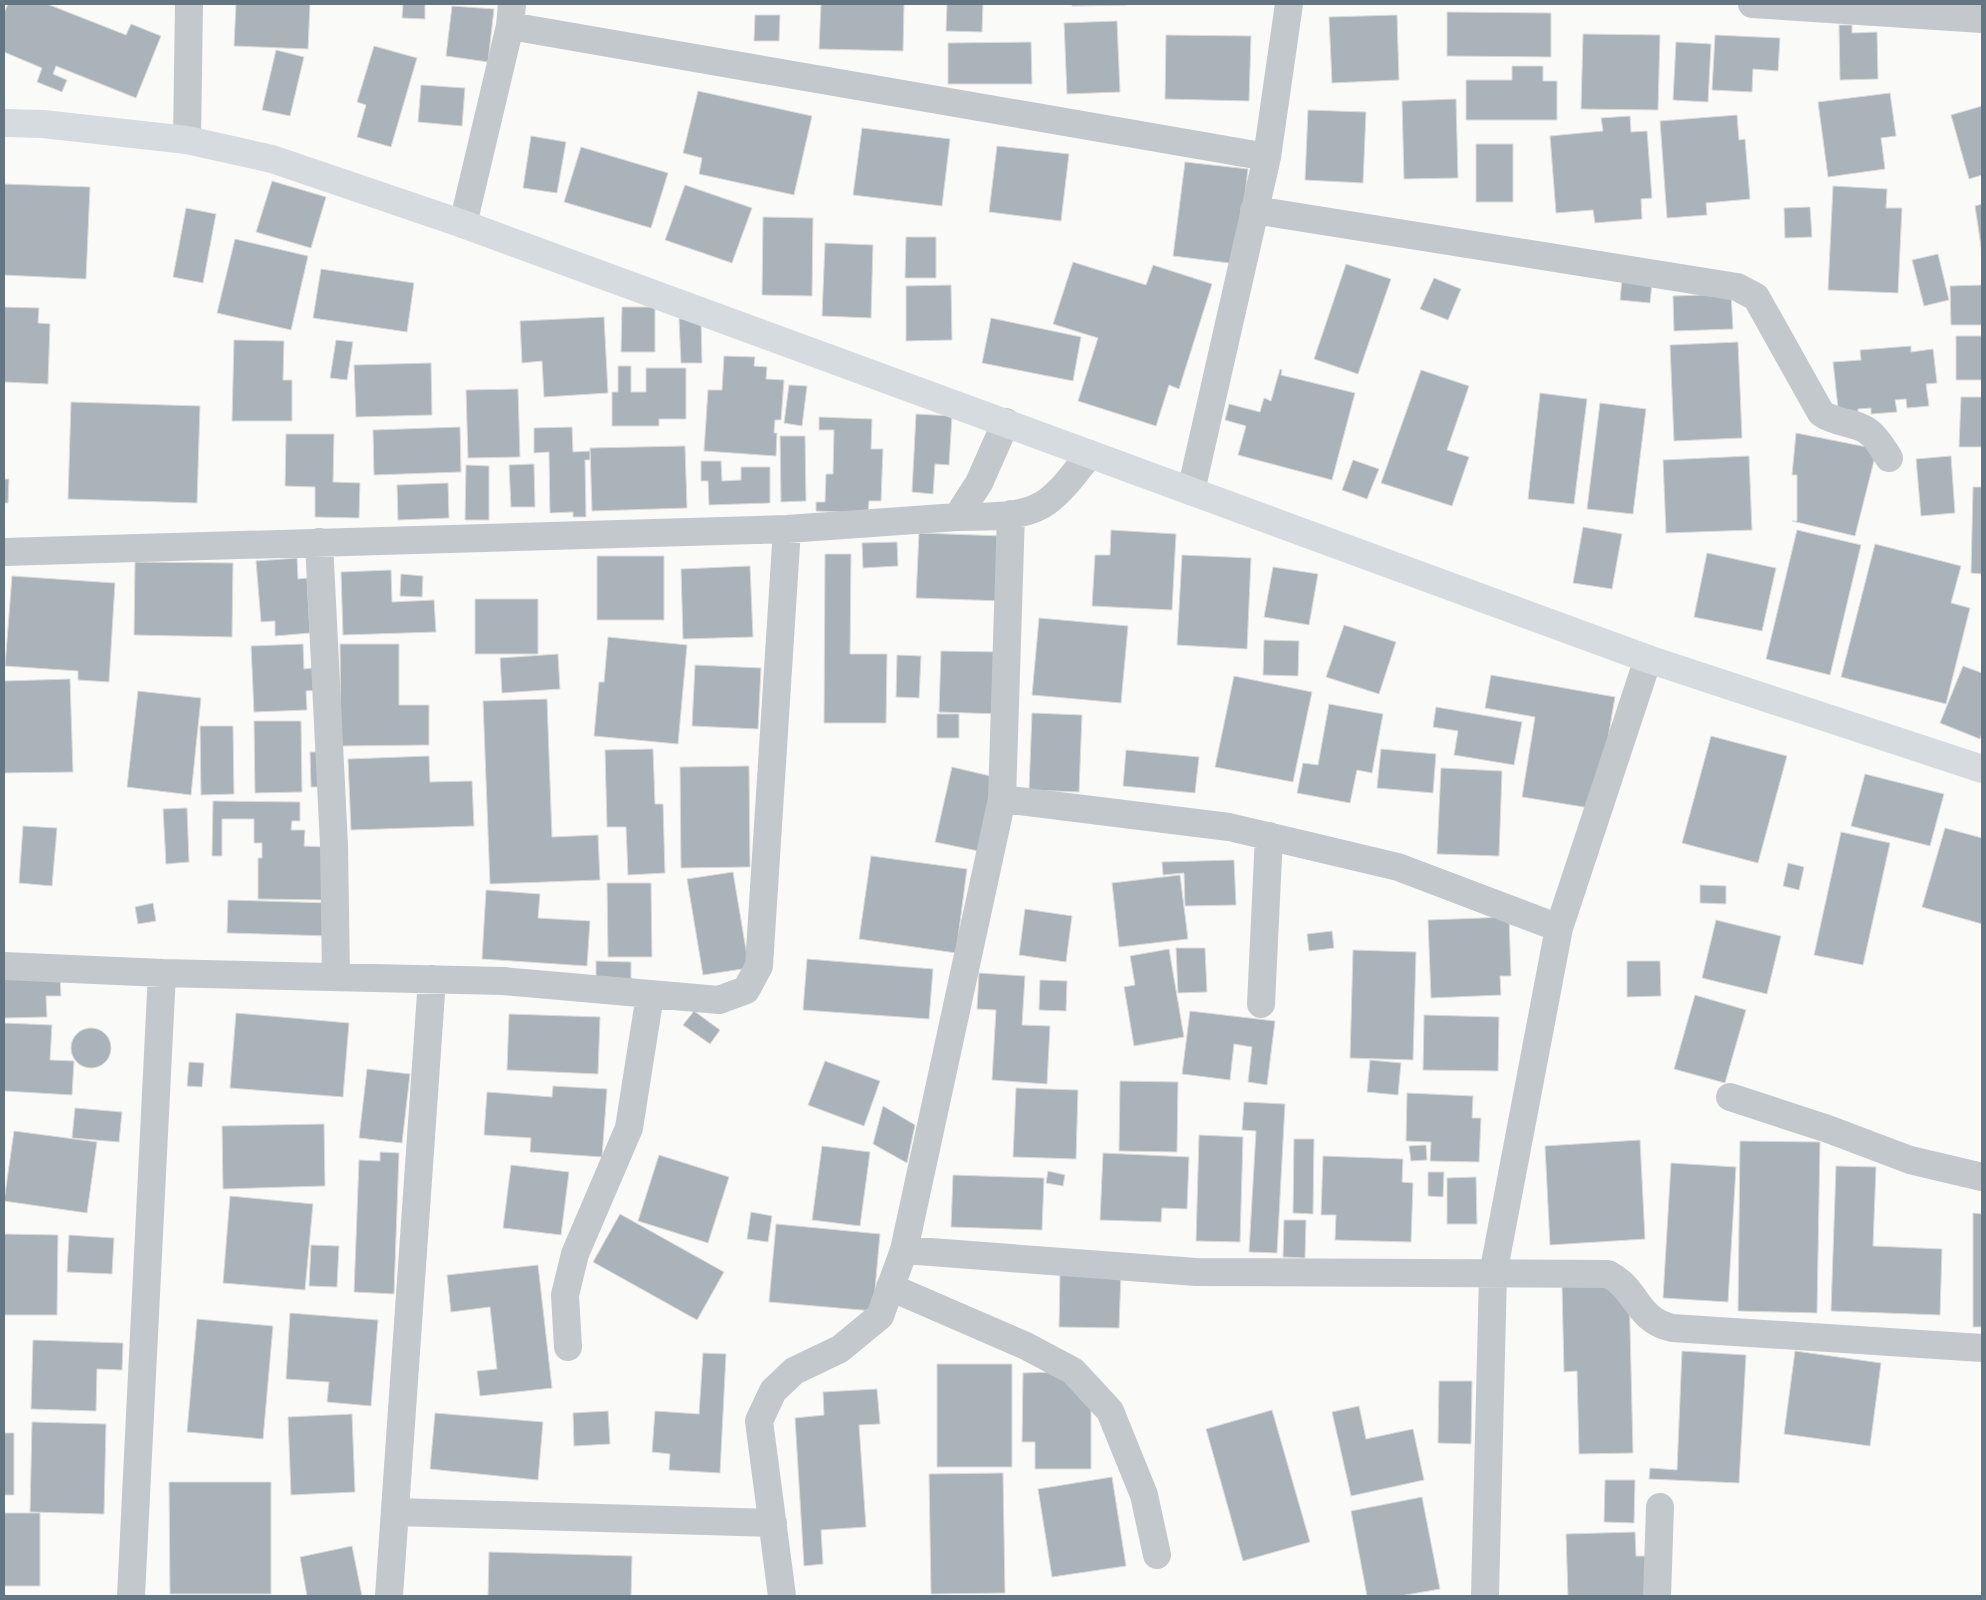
<svg xmlns="http://www.w3.org/2000/svg" width="1986" height="1600" viewBox="0 0 1986 1600" font-family="'Sofia Sans Condensed',sans-serif">
	<style>
		.building { fill: #aab3b9; stroke: #dcdcda }
		.lines { fill: none; stroke-linecap: round; stroke-linejoin: round }
		.minor { stroke: #c3c8cc; stroke-width: 28 }
		.major { stroke: #d6dbdf; stroke-width: 28 }
	</style>
	<rect width="100%" height="100%" fill="#fafaf8"/>
	<path class="building" d="M8,4H47L126,35L131,24L161,36L136,98L56,66L53,74L67,80L62,92L37,82L42,68L4,52V13Z
		M236,4H310L308,49L234,46Z
		M403,4H425V19L402,18Z
		M821,4H904L903,51L819,49Z
		M947,4H983L982,32L946,31Z
		M1072,4H1127V5L1072,6Z
		M452,6L494,9L488,62L446,56Z
		M1447,12L1551,13V57L1447,56Z
		M755,15H780L779,41H754Z
		M1397,15L1399,80L1332,83L1329,17Z
		M1117,21L1120,92L1067,94L1064,23Z
		M1839,25H1852V33L1877,32L1878,79L1840,80Z
		M1583,34L1660,35L1658,110L1581,109Z
		M1166,35L1251,36L1249,101L1165,99Z
		M1715,35L1780,38L1778,71L1753,69L1752,92L1712,90Z
		M1031,42L1032,84H948V43Z
		M1676,42L1711,44L1708,102L1673,100Z
		M374,46L417,58L391,147L357,137L366,105L357,102Z
		M276,50L304,57L290,116L262,110Z
		M1512,66H1543V81H1557V120H1466V80H1512Z
		M421,85L465,88L462,126L418,122Z
		M698,91L812,116L794,195L699,174L702,158L683,153Z
		M1890,93L1896,136L1881,138L1885,169L1828,177L1818,102Z
		M1456,99L1458,178L1404,179L1402,101Z
		M1982,106V175L1969,179L1951,115Z
		M1308,110L1366,112L1363,183L1305,180Z
		M1737,115L1739,140L1745,139L1750,199L1706,203L1707,215L1667,218L1660,121Z
		M1630,116L1631,132L1647,131L1652,198L1641,199L1642,219L1595,223L1593,210L1556,213L1550,136L1603,131L1601,118Z
		M862,128L950,139L942,206L853,195Z
		M531,136L566,142L557,193L523,188Z
		M1476,144H1513V202H1476Z
		M997,146L1069,154L1061,221L989,212Z
		M581,147L668,173L651,228L564,202Z
		M1185,162L1248,169L1237,264L1173,256Z
		M272,181L326,197L311,248L256,232Z
		M4,184L90,187L86,279L4,275Z
		M685,185L752,208L732,263L665,240Z
		M1833,186L1887,189L1886,208H1902L1898,293L1828,290Z
		M1982,204V253L1975,206Z
		M1810,207L1812,237L1785,238L1784,208Z
		M186,208L216,214L203,283L173,277Z
		M763,217L813,218L812,296L762,295Z
		M906,237H936V278H905Z
		M235,239L308,256L291,330L217,313Z
		M825,243L873,245L871,318L822,316Z
		M1938,254L1949,300L1924,306L1912,260Z
		M1073,262L1146,285L1153,265L1212,284L1179,389L1169,385L1156,426L1078,401L1098,338L1053,324Z
		M1346,264L1391,279L1358,374L1314,359Z
		M321,269L414,283L407,332L313,318Z
		M1434,278L1461,289L1448,320L1420,309Z
		M1622,279L1652,283L1650,303L1620,300Z
		M951,285L952,340L906,341V286Z
		M1982,285V325H1951L1950,286Z
		M1731,294L1733,329L1674,331L1673,296Z
		M4,307L39,308L38,323L50,324L48,384L4,382Z
		M622,307H655V352H621Z
		M604,317L608,393L544,397L542,361L522,363L520,321Z
		M701,318L702,363H681L679,319Z
		M991,318L1081,337L1073,381L982,363Z
		M1956,336H1982V380H1956Z
		M234,340L284,341L283,380H292V421H232Z
		M336,340L353,342L347,380L330,378Z
		M1738,342L1742,438L1674,441L1670,345Z
		M1911,346V352L1933,349L1937,383L1926,384L1929,406L1907,408L1906,399L1895,400L1897,412L1871,414V408L1858,409V415L1839,417L1833,362L1861,360L1860,350Z
		M724,356L755,357L754,366L767,367L766,379L784,380L781,420H775L774,433H777L776,456L704,451L708,390H722Z
		M431,363L432,415L356,417L354,365Z
		M618,366H631V392H646V368H686V419H659V426H612V392H618Z
		M1280,369L1282,370L1281,375L1355,393L1332,480L1238,455L1246,426L1225,420L1229,404L1260,412L1264,398L1271,401Z
		M1421,370L1469,386L1447,450L1469,457L1452,506L1381,483Z
		M789,385L807,386L802,426L784,423Z
		M518,389L520,457L468,458L466,390Z
		M1540,393L1587,399L1574,504L1528,499Z
		M1961,397H1982V447H1959Z
		M71,402L200,406L197,503L68,499Z
		M1600,403L1646,409L1633,514L1587,509Z
		M916,414L952,416L949,465L935,464L933,494L912,492Z
		M819,417L872,419L871,449H883L881,501H869L868,513L816,511V502H825L826,474H833L834,430H819Z
		M460,427L461,472L374,475L373,430Z
		M572,427L573,452L590,451V460H585L586,517H573V512L550,513L549,452L534,453V428Z
		M1796,433L1877,449L1855,536L1792,521H1797V475H1792Z
		M286,434H334L333,482L360,483L359,518L315,517V487L285,486Z
		M780,436H805L806,501L781,502Z
		M685,446L687,508L592,511L590,448Z
		M1749,456L1752,530L1666,533L1663,460Z
		M1951,456L1955,513L1921,516L1916,459Z
		M1353,460L1379,469L1367,499L1342,490Z
		M701,461H721L722,481L741,480V467H770V503L709,505L708,481H701Z
		M534,464L535,507H511L509,465Z
		M466,465L489,466V520H465Z
		M4,479H9L8,503H4Z
		M448,483L449,518L398,520L397,485Z
		M1973,487H1982V574L1971,573Z
		M1583,527L1622,534L1612,589L1573,583Z
		M1111,530L1176,534L1172,610L1092,606L1095,555H1110Z
		M1797,530L1861,545L1830,675L1766,659Z
		M919,533L1004,536L1002,601L916,598Z
		M897,542L898,566L863,568L862,543Z
		M1875,544L1961,566L1951,603L1970,608L1946,704L1841,677Z
		M1707,553L1776,568L1762,631L1694,617Z
		M825,554H851L850,654H887L886,723H824Z
		M1182,555L1251,558L1247,649L1177,645Z
		M597,556H664V620H597Z
		M297,558L298,579L307,578L310,633L275,636V621L261,622L256,561Z
		M135,562L233,563L232,637L134,635Z
		M750,566L753,637L683,639L681,569Z
		M1273,567L1318,574L1309,625L1264,617Z
		M391,570L392,602L434,600L436,632L343,635L341,572Z
		M401,574L423,576L422,597L400,596Z
		M12,576L115,583L109,682L78,680V671L5,666Z
		M475,599H538V654H475Z
		M1039,618L1128,626L1121,703L1032,695Z
		M1344,625L1396,642L1379,694L1326,677Z
		M608,637L687,645L678,744L594,736L599,682H604Z
		M1264,640L1299,641L1298,676L1263,675Z
		M303,644L304,669L320,667L321,690L306,691L307,710L254,712L251,646Z
		M340,644H399V705H429V745L341,746Z
		M941,651L1000,652L999,714L939,712Z
		M558,654L560,689L502,693L500,658Z
		M897,655L921,656L919,698L896,697Z
		M695,665L761,668L758,729L692,726Z
		M1963,666L1982,673V733L1980,739L1940,723Z
		M1491,675L1615,697L1596,809L1522,797L1535,717L1485,708Z
		M1234,676L1312,692L1293,782L1215,767Z
		M70,679L73,772L4,773V681Z
		M138,691L201,698L191,795L127,787Z
		M547,699L552,837L598,835L600,880L490,884L483,701Z
		M1329,704L1383,714L1372,773L1357,770L1350,803L1297,793L1303,763L1318,765Z
		M1436,707L1522,722L1514,765L1454,755L1458,731L1433,727Z
		M1032,713L1082,715L1079,792L1029,790Z
		M937,714H959V738H937Z
		M254,721H301L302,792L255,793Z
		M200,726H233L234,794L201,795Z
		M1711,736L1787,756L1758,863L1682,843Z
		M653,749L655,804H663L665,873L628,875L626,827H607L605,750Z
		M1381,749L1436,754L1433,793L1377,788Z
		M1126,750L1199,757L1195,793L1123,786Z
		M310,752H325L326,787H311Z
		M429,756L430,782L472,781L474,826L351,830L348,759Z
		M749,766L750,867L681,868L680,767Z
		M952,767L999,778L983,852L935,842Z
		M1441,768L1502,771L1499,856L1437,854Z
		M1865,774L1944,794L1930,846L1851,826Z
		M213,801L300,802V821H292L291,830H305L304,846L326,847V900L258,899V858H262V843H254V819H222V856H212Z
		M187,808L189,862L166,864L163,809Z
		M23,826L57,828L52,886L19,883Z
		M1945,828L1982,838V924L1922,907Z
		M1841,832L1890,843L1863,965L1814,955Z
		M871,856L967,869L956,953L859,939Z
		M1234,860L1236,905L1185,906L1184,873L1163,875L1162,862Z
		M1788,863L1804,867L1799,890L1783,886Z
		M733,872L749,968L703,975L687,879Z
		M1180,875L1188,939L1119,947L1112,883Z
		M607,883H651L652,957H608Z
		M1700,885L1726,886V904L1700,903Z
		M486,890L540,894L538,918L590,921L587,966L482,959Z
		M228,900L331,903L330,936L227,933Z
		M153,903L156,921L138,924L135,907Z
		M1025,909L1072,916L1066,962L1019,955Z
		M1509,917L1511,976H1500L1501,995L1431,998L1428,920Z
		M1716,920L1781,936L1767,994L1702,978Z
		M1332,931L1334,948L1309,951L1307,934Z
		M1176,948H1205L1207,992L1178,993Z
		M1169,949L1184,1037L1134,1046L1124,987L1135,985L1130,956Z
		M1353,950L1416,952L1413,1060L1350,1058Z
		M807,959L933,969L929,1019L803,1010Z
		M596,961L631,962V983L596,981Z
		M1627,961H1660L1661,996L1627,997Z
		M979,973L1025,976L1022,1025L1050,1026L1047,1084L992,1080L996,1010L977,1009Z
		M60,976L61,996H46L47,1017L4,1018V979Z
		M1040,980L1067,981L1066,1011L1039,1010Z
		M1695,995L1746,1010L1725,1083L1674,1069Z
		M694,1011L720,1030L710,1044L683,1025Z
		M1190,1011L1275,1021L1267,1085L1248,1082L1252,1047L1234,1044L1230,1080L1182,1074Z
		M236,1013L349,1023L343,1097L230,1088Z
		M509,1014L600,1017L598,1074L507,1070Z
		M1424,1015L1499,1017L1498,1071L1423,1070Z
		M4,1023L52,1025L50,1060L74,1061L72,1095L4,1091Z
		M71 1048a20 20 0 1 1 40 0a20 20 0 1 1-40 0Z
		M1370,1060L1401,1063L1398,1095L1367,1092Z
		M825,1061L880,1081L864,1126L808,1105Z
		M189,1062L204,1063L202,1087L187,1086Z
		M367,1069L410,1074L402,1143L359,1138Z
		M1120,1081L1178,1082L1177,1152L1119,1151Z
		M553,1086L607,1089L602,1157L530,1152L531,1138L484,1135L487,1092L552,1097Z
		M1016,1088L1078,1090L1076,1159L1013,1157Z
		M1407,1093L1473,1096L1472,1118H1481L1479,1162L1430,1161L1431,1142L1406,1141Z
		M1244,1102L1285,1104L1277,1253L1249,1252L1256,1131L1242,1130Z
		M883,1106L915,1125L907,1163L873,1144Z
		M75,1108L122,1112L119,1142L72,1138Z
		M324,1124L325,1186L223,1189L222,1126Z
		M14,1131L97,1142L87,1213L4,1201Z
		M1199,1135L1243,1137L1240,1242L1196,1241Z
		M1294,1139H1314L1313,1214L1293,1213Z
		M1640,1140L1645,1239L1550,1245L1545,1146Z
		M1740,1141L1820,1142L1817,1313L1738,1311Z
		M1426,1145L1427,1160L1411,1161L1409,1146Z
		M822,1146L870,1152L860,1226L812,1220Z
		M380,1152L399,1153L394,1294L354,1292L359,1160L380,1161Z
		M1103,1153L1189,1157L1187,1209L1162,1208L1161,1222L1100,1220Z
		M659,1155L729,1177L708,1243L638,1221Z
		M1323,1156L1403,1159L1402,1182L1413,1183L1411,1242L1335,1240L1336,1215H1321Z
		M1671,1163L1736,1167L1728,1302L1663,1298Z
		M511,1165L569,1172L561,1235L503,1228Z
		M1836,1166L1876,1167L1873,1246L1942,1249L1940,1315L1831,1311Z
		M1048,1171L1065,1175L1063,1186L1046,1183Z
		M1428,1172H1444L1443,1197L1428,1196Z
		M953,1175L1044,1178L1042,1230L951,1227Z
		M1476,1177L1477,1224H1447V1178Z
		M230,1196L313,1204L305,1290L223,1283Z
		M751,1212L772,1216L768,1242L747,1239Z
		M1973,1213L1982,1214V1327H1973Z
		M620,1214L724,1272L697,1320L593,1262Z
		M1284,1220H1306L1305,1258L1283,1257Z
		M776,1224L880,1234L873,1311L769,1302Z
		M4,1234L58,1235L57,1315H4Z
		M69,1235L114,1238L112,1274L67,1272Z
		M311,1245L339,1246L337,1287L309,1286Z
		M538,1265L552,1388L480,1396L477,1371L497,1369L490,1307L451,1312L447,1275Z
		M1060,1273L1121,1274L1119,1328L1059,1327Z
		M1629,1284L1633,1453L1579,1454L1577,1371L1564,1372L1562,1286Z
		M290,1313L378,1320L371,1406L327,1402L329,1382L286,1379Z
		M197,1319L273,1326L263,1439L187,1432Z
		M33,1340L123,1343L122,1370L97,1369L96,1411L31,1409Z
		M1682,1351L1746,1355L1739,1483L1649,1479L1650,1468L1677,1470Z
		M1795,1351L1881,1363L1870,1446L1784,1434Z
		M703,1353L726,1354L720,1473L669,1470L670,1454L652,1452L655,1411L699,1414Z
		M937,1364H1012V1467H937Z
		M1056,1372L1091,1409V1469H1035V1442H1022L1023,1373Z
		M1439,1381H1472L1471,1444L1438,1443Z
		M877,1389L880,1424L859,1425L866,1527L821,1530L823,1564L804,1566L795,1418L824,1415L823,1392Z
		M1359,1406L1366,1439L1413,1429L1424,1480L1351,1496L1332,1412Z
		M1272,1410L1310,1542L1243,1561L1206,1429Z
		M608,1411L610,1444L574,1446L573,1413Z
		M435,1413L543,1422L538,1480L430,1469Z
		M352,1414L355,1492L291,1495L288,1417Z
		M32,1422L106,1424L104,1514L30,1512Z
		M4,1433H14V1495H4Z
		M1003,1473L1005,1593L931,1594L929,1474Z
		M1112,1477L1126,1566L1052,1577L1038,1489Z
		M1605,1480H1635L1634,1523L1604,1522Z
		M169,1482H271V1594H170Z
		M1422,1497L1440,1589L1400,1596H1367L1351,1511Z
		M4,1513H40V1586H4Z
		M1635,1532L1636,1556H1648L1649,1596H1568L1566,1534Z
		M352,1546L362,1596H307L300,1557Z
		M489,1552L632,1556L631,1596H488Z"/>
	<g class="lines">
		<path class="minor" d="M1752,4L1982,19
			M510,26L512,4
			M187,140L189,4
			M1254,210L1737,287L1756,297L1821,413C1836,424 1857,422 1869,432C1878,439 1883,449 1889,458
			M463,224L510,26L1267,157
			M1191,491L1267,157L1289,4
			M957,517C983,516 1017,519 1042,505C1061,494 1076,471 1090,454
			M319,542L334,845L336,977
			M4,552L787,529L957,517L979,483L1006,422
			M1002,799L1229,827L1398,867L1559,928
			M4,966L162,973L503,981L719,1000L746,990L759,966L787,529
			M1261,1004L1269,836
			M1730,1097L1828,1129L1910,1160L1982,1177
			M904,1250L1196,1272L1608,1274C1638,1289 1635,1319 1672,1328L1982,1348
			M890,1287L1026,1346L1073,1371L1110,1411L1144,1495L1157,1555
			M568,1347L565,1295L575,1254L629,1128L650,995
			M395,1512L773,1523
			M131,1596L162,973
			M389,1596L432,979
			M782,1596L759,1421L773,1391L794,1371L840,1349L880,1316L904,1250L1002,799L1011,514
			M1485,1596L1493,1274L1559,928L1648,659
			M1657,1596L1660,1507"/>
		<path class="major" d="M4,123L43,124L187,140L272,159L463,224L1648,659L1982,769"/>
	</g>
	<rect width="1986" height="1600" fill="none" stroke="#657683" stroke-width="10"/>
</svg>
